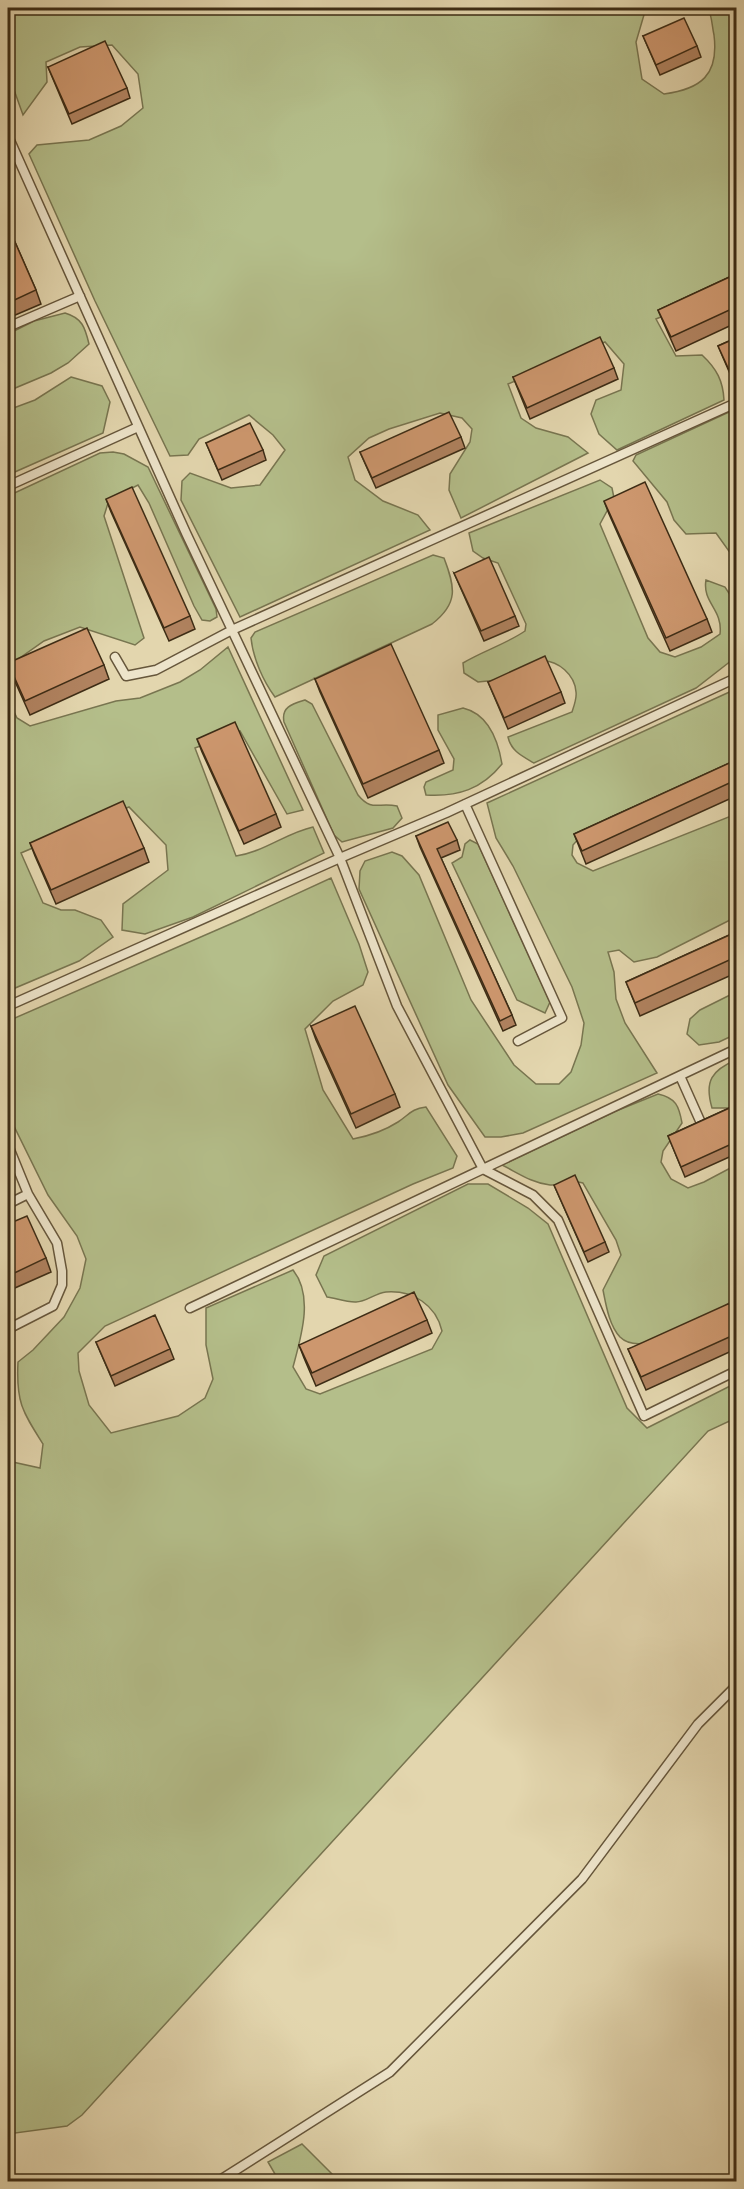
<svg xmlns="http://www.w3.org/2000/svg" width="744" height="2189" viewBox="0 0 744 2189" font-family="Vollkorn,serif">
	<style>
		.green { fill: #b4be8a; stroke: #787550; stroke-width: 1.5 }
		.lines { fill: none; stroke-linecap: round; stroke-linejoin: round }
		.lane-casing { stroke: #66563b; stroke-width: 11 }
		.lane { stroke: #ede4ca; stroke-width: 8 }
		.wall { fill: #b0825f; stroke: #3d2c15; stroke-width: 1.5 }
		.building { fill: #cd976e; stroke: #3d2c15; stroke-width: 1.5 }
	</style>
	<rect width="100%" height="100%" fill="#e3d6ae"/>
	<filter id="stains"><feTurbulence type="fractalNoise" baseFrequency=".00333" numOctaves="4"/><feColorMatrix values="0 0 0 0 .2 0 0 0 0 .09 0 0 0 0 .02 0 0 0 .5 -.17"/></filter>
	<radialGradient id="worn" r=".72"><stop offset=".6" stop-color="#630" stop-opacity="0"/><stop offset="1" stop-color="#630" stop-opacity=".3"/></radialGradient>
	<path class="green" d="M8,8H646L636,42L642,79L664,94C701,89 719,75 714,35C712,26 712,16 708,8H736V286L656,319L676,356L702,355C717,369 723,381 724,400L617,450L599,434L591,414L596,400L621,390L624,364L605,342L508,384L521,418L536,428L568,437L588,453L461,518L449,490L450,474L470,442L472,429L462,418L440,413L389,429L369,438L348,457L355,480L383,501L418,515L430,530L240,617L181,500L182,481L190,473L231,488L260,485L285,450L273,435L249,415L199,439L188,455L170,456L95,301L29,154L37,145L89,140L121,126L143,108L138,74L112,45L80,47L46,62L47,82L23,115L8,73Z
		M65,313C82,318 85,327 89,344L68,363L51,373L8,391V334L34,321Z
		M71,377L102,386L110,402L103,433L8,475V410L35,400Z
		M729,412L736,415V561L716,533L686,534L674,520L667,502L633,461L636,455Z
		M113,452L124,454L148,467L216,609L217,617L210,621L202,620L194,606L149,503L138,485L109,500L104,516L144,638L135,645L80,627L44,641L10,665L8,678V496L100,453Z
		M600,480L612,488L614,498L600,524L648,638L660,652L675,657L701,647L720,634C723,609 702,603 706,580L725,587L736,604V657L696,688L534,763C522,756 511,751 508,737L572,712C574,706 577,698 576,692C575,675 558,660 542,661L497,680L478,682L464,673L463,663C483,651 506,644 525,631L526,624L498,563L483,558L473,551L469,533Z
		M433,555L444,558C455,587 459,603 432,624L275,697C263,681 253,658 251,638L255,632Z
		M228,647L303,810L287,814L240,731L195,748L236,856C264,852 286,833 313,827L324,853L193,917L145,934L122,930L123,904L168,870L166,845L129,807L21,853L43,903L61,910H75L101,920L113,937L79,961L8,991V699L17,718L30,726L116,701L140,698L180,682L200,670Z
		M736,689V762L611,817L586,830L573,845L572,855L577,863L593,871L736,814V917L657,957L634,962L619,950L608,952L614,972L616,999L625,1023L657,1073L523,1133L501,1137H485L448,1085L359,889L360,871L365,861L392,852L402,856L419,875L471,1000L514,1065L536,1084H559L571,1072L581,1045L584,1023L572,987L513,866L496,838L487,803Z
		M305,700L312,704L358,795C372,812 378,802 397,806L402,818L393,828L342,842L334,835L284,722C281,707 292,704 305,700Z
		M463,708C488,714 498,740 502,764C482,789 458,797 426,795L424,787L426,782L453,770L454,759L438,730V715Z
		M470,840L478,844L550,1002L545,1013L517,1000L452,863L462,857L465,844Z
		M331,878L359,944L368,972L363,985L333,1001L305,1029L323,1090L353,1139C369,1136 384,1131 398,1122C410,1114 411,1109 426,1107L457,1156L453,1168L413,1184L105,1326L78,1353L79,1371L89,1405L111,1433L178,1416L205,1398L213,1379L206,1345V1308L293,1270C314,1296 301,1337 293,1367L306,1389L320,1394L432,1349L442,1331C436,1305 413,1290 386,1292C375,1293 365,1303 355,1302C345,1302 335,1298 327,1297L316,1275L324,1256L468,1184H488L528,1208L548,1224L627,1408L647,1428L736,1383V1418L708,1431L82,2115L67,2126L8,2134V1461L40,1468L43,1444C22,1411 16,1402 18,1362L33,1350L64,1317L80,1288L86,1259L77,1236L48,1195L8,1114V1021L242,919Z
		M736,992V1034L719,1042L699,1045L687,1034L690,1019L700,1010Z
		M736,1060V1108H712C704,1081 712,1070 736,1060Z
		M658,1094C676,1098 679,1106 682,1123L663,1151L661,1162L671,1179L688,1188L704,1182L736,1165V1303L733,1301C710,1314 644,1361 620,1337C609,1325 606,1305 603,1290L621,1255L616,1240L583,1183C571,1179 562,1186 550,1185C532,1183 518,1173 502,1165L616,1111Z
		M302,2144L339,2181H279L268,2162Z"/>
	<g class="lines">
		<g class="lane-casing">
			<path id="lane" d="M8,136L186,533L340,858L397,1006L483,1169L533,1195L558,1220L644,1416L736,1371
				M8,327L80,296
				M8,486L138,427
				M115,657L126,676L156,670L232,630L736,403
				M465,804L562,1018L518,1041
				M8,1006L340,858L446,813L736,678
				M680,1076L701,1123
				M8,1145L28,1194L8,1204
				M190,1308L736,1049
				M8,1329L53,1306L62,1285V1271L57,1243L28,1194
				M217,2182L390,2072L582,1879L698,1724L736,1686"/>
		</g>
		<use href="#lane" class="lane"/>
	</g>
	<path class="wall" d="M643,36L697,46L701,57L660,75Z
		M48,67L127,88L130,98L72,124Z
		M8,226L36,290L41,304L13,316L8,304Z
		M736,274V323L676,351L658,310Z
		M736,338V382L734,383L718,346Z
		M614,368L618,379L530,419L513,377Z
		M461,437L465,448L376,488L360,452Z
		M206,443L263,450L266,460L222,480Z
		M106,499L190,616L195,629L169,641L111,512Z
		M604,501L707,619L712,632L670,651L609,514Z
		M454,573L515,616L519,626L484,641Z
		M8,663L104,665L109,679L30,715L13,677Z
		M315,679L439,750L444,763L368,798L320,692Z
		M488,682L561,692L565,703L508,729Z
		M197,739L276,814L281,827L244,844L202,752Z
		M736,760V796L586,864L574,834Z
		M416,836L457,840L460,850L441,858L512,1015L516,1025L503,1031L420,847Z
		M30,843L144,848L149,862L56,904L35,856Z
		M736,932V973L640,1016L626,982Z
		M311,1026L395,1094L400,1107L356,1128L316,1040Z
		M736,1105V1154L685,1177L668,1136Z
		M554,1185L605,1242L609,1252L588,1262Z
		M8,1224L46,1258L51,1272L8,1291Z
		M736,1317V1349L646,1390L628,1349Z
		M427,1320L432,1333L316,1386L304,1358L299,1345Z
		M96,1342L170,1349L174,1359L115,1386Z"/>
	<path class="building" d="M684,18L697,46L656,65L643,36Z
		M105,41L127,88L69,114L48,67Z
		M8,226L36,290L8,303Z
		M736,274V307L671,337L658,310Z
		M600,337L614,368L527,408L513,377Z
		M736,338V366L729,370L718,346Z
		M449,412L461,437L372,478L360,452Z
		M250,423L263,450L218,470L206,443Z
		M645,482L707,619L666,638L604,501Z
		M132,487L190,616L164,628L106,499Z
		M489,557L515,616L481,631L454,573Z
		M87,628L104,665L25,701L8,663Z
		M391,644L439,750L363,784L315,679Z
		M545,656L561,692L504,718L488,682Z
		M235,722L276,814L239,831L197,739Z
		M736,760V780L582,851L574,834Z
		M123,801L144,848L51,890L30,843Z
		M448,822L457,840L437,849L512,1015L500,1021L416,836Z
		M736,932V957L635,1003L626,982Z
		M355,1006L395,1094L351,1114L311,1026Z
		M736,1105V1142L681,1167L668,1136Z
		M575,1175L605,1242L584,1252L554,1185Z
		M27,1216L46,1258L8,1276V1224Z
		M414,1292L427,1320L312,1373L299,1345Z
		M730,1303L736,1317V1334L641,1377L628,1349Z
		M155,1315L170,1349L111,1376L96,1342Z"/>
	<rect width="744" height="2189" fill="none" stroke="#e3d6ae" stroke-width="30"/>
	<rect x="9" y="9" width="726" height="2171" fill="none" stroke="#3d2c15" stroke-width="3"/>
	<rect x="15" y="15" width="714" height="2159" fill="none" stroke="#3d2c15" stroke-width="1.5"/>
	<rect width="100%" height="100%" filter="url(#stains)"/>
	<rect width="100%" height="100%" fill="url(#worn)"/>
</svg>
